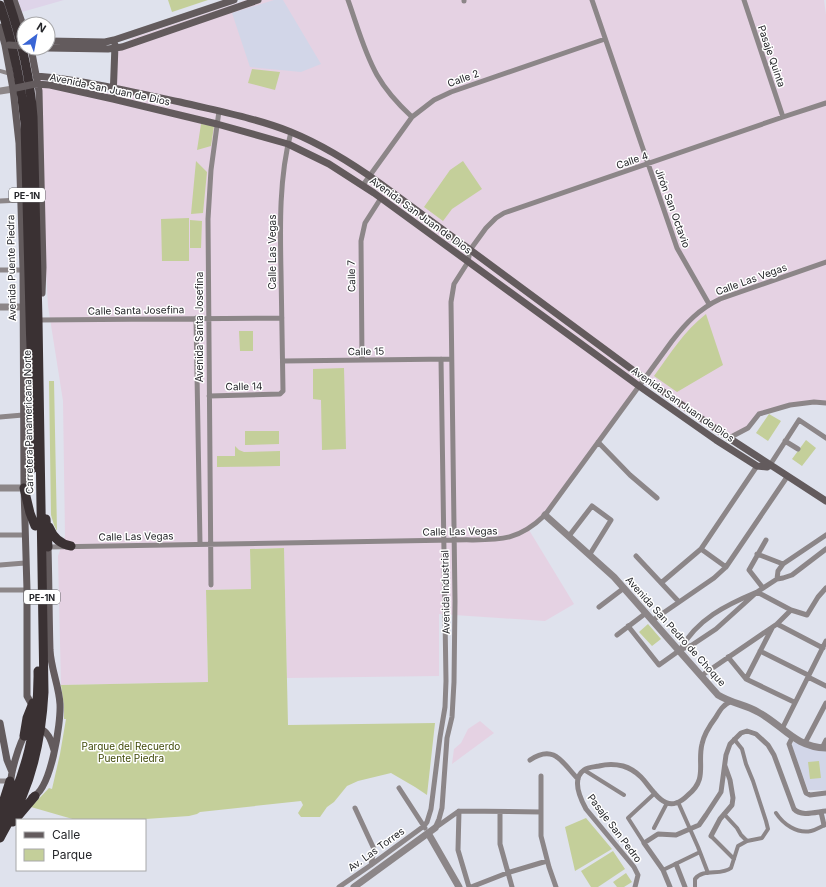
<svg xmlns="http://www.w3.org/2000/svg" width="826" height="887" viewBox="0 0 826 887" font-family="Inter,sans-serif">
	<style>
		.commercial { fill: #ded4e9 }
		.industrial { fill: #e5d2e3 }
		.built { fill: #d2d6e8 }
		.green { fill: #c4cf9a }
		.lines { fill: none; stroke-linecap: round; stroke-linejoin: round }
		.pedestrian { stroke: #8c8688; stroke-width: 4 }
		.minor { stroke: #8c8688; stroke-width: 5 }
		.tertiary { stroke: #8c8688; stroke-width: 7 }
		.secondary { stroke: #635b5d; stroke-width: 7 }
		.trunk { stroke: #3a3133; stroke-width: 9 }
		.secondary-bridge { stroke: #635b5d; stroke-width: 7 }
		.labels { text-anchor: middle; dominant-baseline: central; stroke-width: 3; stroke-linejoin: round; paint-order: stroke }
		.shield { fill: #fff; stroke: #66676a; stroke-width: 1 }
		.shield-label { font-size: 9px; font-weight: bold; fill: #25262a }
		.street-label { font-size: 10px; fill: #25262a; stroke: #fff }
		.park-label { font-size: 10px; fill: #404a08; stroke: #fff }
	</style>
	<rect width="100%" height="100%" fill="#dfe2ed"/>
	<path class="commercial" d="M18,0H64L22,12Z"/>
	<path class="industrial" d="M246,0H824L826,15V405L796,403L758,412L747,427L725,440L643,383L547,513L529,530L574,604L545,621L439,614V676L287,678L284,548L250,549L251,589L206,590L208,682L61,685L58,556L65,536L63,401L48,306L35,79L113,94L118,51L132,38Z
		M480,721L494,733L452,764L454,749L461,743L468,729Z"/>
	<path class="built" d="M274,0H283L321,64L301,72L250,67L232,13Z
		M793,742L822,751H826V790H808L792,746Z"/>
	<path class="green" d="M168,0H208L172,12Z
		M252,69L280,72L275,90L248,83Z
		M201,124L214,126L211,146L197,150Z
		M196,161L207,172L203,213L191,214Z
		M463,161L482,189L452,209L443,221L424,207L450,170Z
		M189,218V261H162L161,219Z
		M190,220L202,221L201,248H190Z
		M706,314L723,365L677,392L654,376C670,354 684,331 706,314Z
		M239,331H253V351H240Z
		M344,368L346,449L322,450L321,400L313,399V369Z
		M49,381H54L57,531L54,525L51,515Z
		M769,414L781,421L768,441L756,433Z
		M279,431V444L245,445V431Z
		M806,440L816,448L802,466L792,459Z
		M235,446L239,450L244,452L280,451V466L217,467V456H235Z
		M284,548L288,725L435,723L427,795L415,787L391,773L358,781L347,786L334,802L327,807L320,817H301L298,813L303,805L301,801L200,812L197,814L189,816L131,820H76L31,807L49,788L52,789L60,754L66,719H64V706L61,685L208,682L206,590L251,589L250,549Z
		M648,624L661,639L652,646L639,632Z
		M819,761L821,778L810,779L808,762Z
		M586,818L612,849L575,871L565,827Z
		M613,851L625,869L598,887H591L581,871Z
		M626,873L632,882L624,887H617L613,882Z"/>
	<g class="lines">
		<path class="pedestrian" d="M0,71L11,74
			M584,770L624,795
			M678,802L698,847L708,873
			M776,813C783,824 797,834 811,831C816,830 820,827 825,825
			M724,814L737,828L741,835L747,841
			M654,828L667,803
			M711,836L734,859
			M644,843L628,818L655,793
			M663,870L700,852
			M695,887V879C703,868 721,876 731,868L738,846L747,841L762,838L768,829L766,821L753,781L746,764L742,749L734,739"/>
		<path class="minor" d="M348,0C357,25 364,52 377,75C386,91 398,104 412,117
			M464,0V1
			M592,0L677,248L709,304
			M744,0L783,117
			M363,185L412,117L434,100L451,92L605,39
			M0,201L20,200
			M0,270H23
			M196,318L200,544
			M38,320L282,318
			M362,360L361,241L365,223L381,198
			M283,361L451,359
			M209,396L280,394L283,391C282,351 282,312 281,272C280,226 279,177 291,132
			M0,417L23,415
			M729,438L748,428L759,414L790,405L814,402L826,403
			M785,441L798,449
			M598,442L630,475L657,498
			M770,465L799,420L826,438
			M0,535H25
			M569,536L592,506L611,520L590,554
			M48,547L453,540C494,539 514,545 545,515L672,341C686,323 699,309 720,299L826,262
			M701,549L726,567
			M757,554L783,564
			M636,556L679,602
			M0,565L25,563
			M777,579L778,571L783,564L826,535
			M661,583L701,549L757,466
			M211,585L208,219L211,170L219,111
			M763,588L749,570L766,540
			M0,590H27
			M599,607L624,588
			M653,620L714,578L726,567L787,477
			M777,624L823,648
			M628,626L659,665L680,650L692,645L716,629L757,592L777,579L783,578L792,575L826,549
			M617,635L646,613
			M680,650C697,619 726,605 757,592L791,610L807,615L818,597L826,588
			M760,651L808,675
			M728,657L746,679L794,702
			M701,676L777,624L791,610
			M808,677L826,686
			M746,679L772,628
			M782,729L826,641
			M792,738L789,744L806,793L810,795L826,793
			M805,743L826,703
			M822,748L826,740
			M530,760C555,743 563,764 578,779
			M541,776V836L549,867L556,887
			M0,781H10
			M399,788L425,828
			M355,808L374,849L371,865
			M459,811L458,850L469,887
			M500,812V844L512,887
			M821,812L824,825
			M435,828L439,819L442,808L447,738L452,717L454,682L455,601L451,302L454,284L468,262L470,250L486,228L496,218L504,213L783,117L826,103
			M435,828L459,811L541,812
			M711,836L720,819L732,805L733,798L730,780L725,766
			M676,864L685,887
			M339,887L371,865L424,826L427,822L431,809L440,737L445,707L446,681L441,359
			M471,887L507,873L547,861
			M635,887L638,875L634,867L586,809C580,798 571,779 584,770C588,767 594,767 599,766C607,764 615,764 623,766C630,768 636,772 641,777C650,786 661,808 676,803C680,802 685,798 688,795C708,779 697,764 702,744C704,734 710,725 716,717C720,710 723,705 730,702
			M670,887L663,870L644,843L658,834L676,835L699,825L706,815L721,792L726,755L730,744L741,733L747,731L756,734L768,745L774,755L794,809C801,817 816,812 826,811"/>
		<path class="tertiary" d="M0,91L13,89
			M0,307H22
			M0,488H24
			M545,515L614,577L718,695C733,704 744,704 758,712C783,725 794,747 826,748
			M428,833L459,887
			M354,887L435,828"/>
		<path class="secondary" d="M14,0L24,28
			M0,27L5,45L13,89L19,143L23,270L24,488L27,590V696L32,705
			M48,41L105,42L114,40L234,0
			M31,48L39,91L43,267L42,293
			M48,48L108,49L122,47L258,0
			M36,76C85,80 132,92 180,102C217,111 256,118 291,132C323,145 353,164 381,184L645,379L729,438L826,501
			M35,84L50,85L113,99L217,124L288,144L329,164L374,193L639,386L716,440L757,466L767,467L770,465
			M113,99L115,45
			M0,723L7,760L12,772
			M37,728C48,730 51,740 54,750
			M11,786C9,776 20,741 26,733
			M32,797C51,791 61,723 60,704C59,686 51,669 50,650C49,616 49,581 48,547"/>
		<path class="trunk" d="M0,5C13,43 21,82 25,123L34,468
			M24,488L30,513L35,526
			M46,519L48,547
			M49,527C53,537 59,544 71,546
			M24,736L27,718L33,703
			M0,812L10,781
			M13,822L35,796
			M0,825C25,778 39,724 38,671
			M0,838C7,825 15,811 22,797C36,764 42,729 44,692L38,320L33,117C30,77 21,38 8,0"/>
		<path class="secondary-bridge" d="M9,45L24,46
			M16,88L35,84"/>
	</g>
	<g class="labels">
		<g class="shield">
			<rect x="9" y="188" width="36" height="14" rx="3"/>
			<rect x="24" y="590" width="36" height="14" rx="3"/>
		</g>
		<g class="shield-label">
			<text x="27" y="195">PE-1N</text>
			<text x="42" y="597">PE-1N</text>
		</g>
		<g class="street-label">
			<text transform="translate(772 56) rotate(71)">Pasaje Quinta</text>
			<text transform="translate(463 78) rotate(-20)">Calle 2</text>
			<text transform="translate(110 89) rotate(12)">Avenida San Juan de Dios</text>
			<text transform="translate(632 160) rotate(-19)">Calle 4</text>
			<text transform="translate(673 208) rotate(70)">Jirón San Octavio</text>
			<text transform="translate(421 215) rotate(36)">Avenida San Juan de Dios</text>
			<text transform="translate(272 252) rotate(-90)">Calle Las Vegas</text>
			<text transform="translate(11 268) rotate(-91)">Avenida Puente Piedra</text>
			<text transform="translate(351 276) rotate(-91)">Calle 7</text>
			<text transform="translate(751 279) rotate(-20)">Calle Las Vegas</text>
			<text transform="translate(136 310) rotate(-1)">Calle Santa Josefina</text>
			<text transform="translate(199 327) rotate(-90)">Avenida Santa Josefina</text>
			<text transform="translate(366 351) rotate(-1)">Calle 15</text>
			<text transform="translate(244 386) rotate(-1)">Calle 14</text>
			<text transform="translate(683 404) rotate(35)">Avenida San Juan de Dios</text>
			<text transform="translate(28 422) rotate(-91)">Carretera Panamericana Norte</text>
			<text transform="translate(460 531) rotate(-1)">Calle Las Vegas</text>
			<text transform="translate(136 536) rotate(-1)">Calle Las Vegas</text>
			<text transform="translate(445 592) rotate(-91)">Avenida Industrial</text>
			<text transform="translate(676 631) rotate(48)">Avenida San Pedro de Choque</text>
			<text transform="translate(615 828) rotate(53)">Pasaje San Pedro</text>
			<text transform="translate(376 849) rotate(-36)">Av. Las Torres</text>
		</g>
		<g class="park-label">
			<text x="131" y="746">Parque del Recuerdo<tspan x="131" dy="12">Puente Piedra</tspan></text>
		</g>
	</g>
	<rect x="16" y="819" width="130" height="52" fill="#ffffff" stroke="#a8a8aa"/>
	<rect x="24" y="832" width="20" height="6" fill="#635b5d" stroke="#a8a8aa"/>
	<text x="52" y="839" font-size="12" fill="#25262a">Calle</text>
	<rect x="24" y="849" width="20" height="12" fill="#c4cf9a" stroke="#a8a8aa"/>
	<text x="52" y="859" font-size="12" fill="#25262a">Parque</text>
	<g transform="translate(36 36) rotate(32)"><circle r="19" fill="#ffffff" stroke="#a8a8aa"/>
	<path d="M0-3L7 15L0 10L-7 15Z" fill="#3965d5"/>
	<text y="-6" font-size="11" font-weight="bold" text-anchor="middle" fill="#25262a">N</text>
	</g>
</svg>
